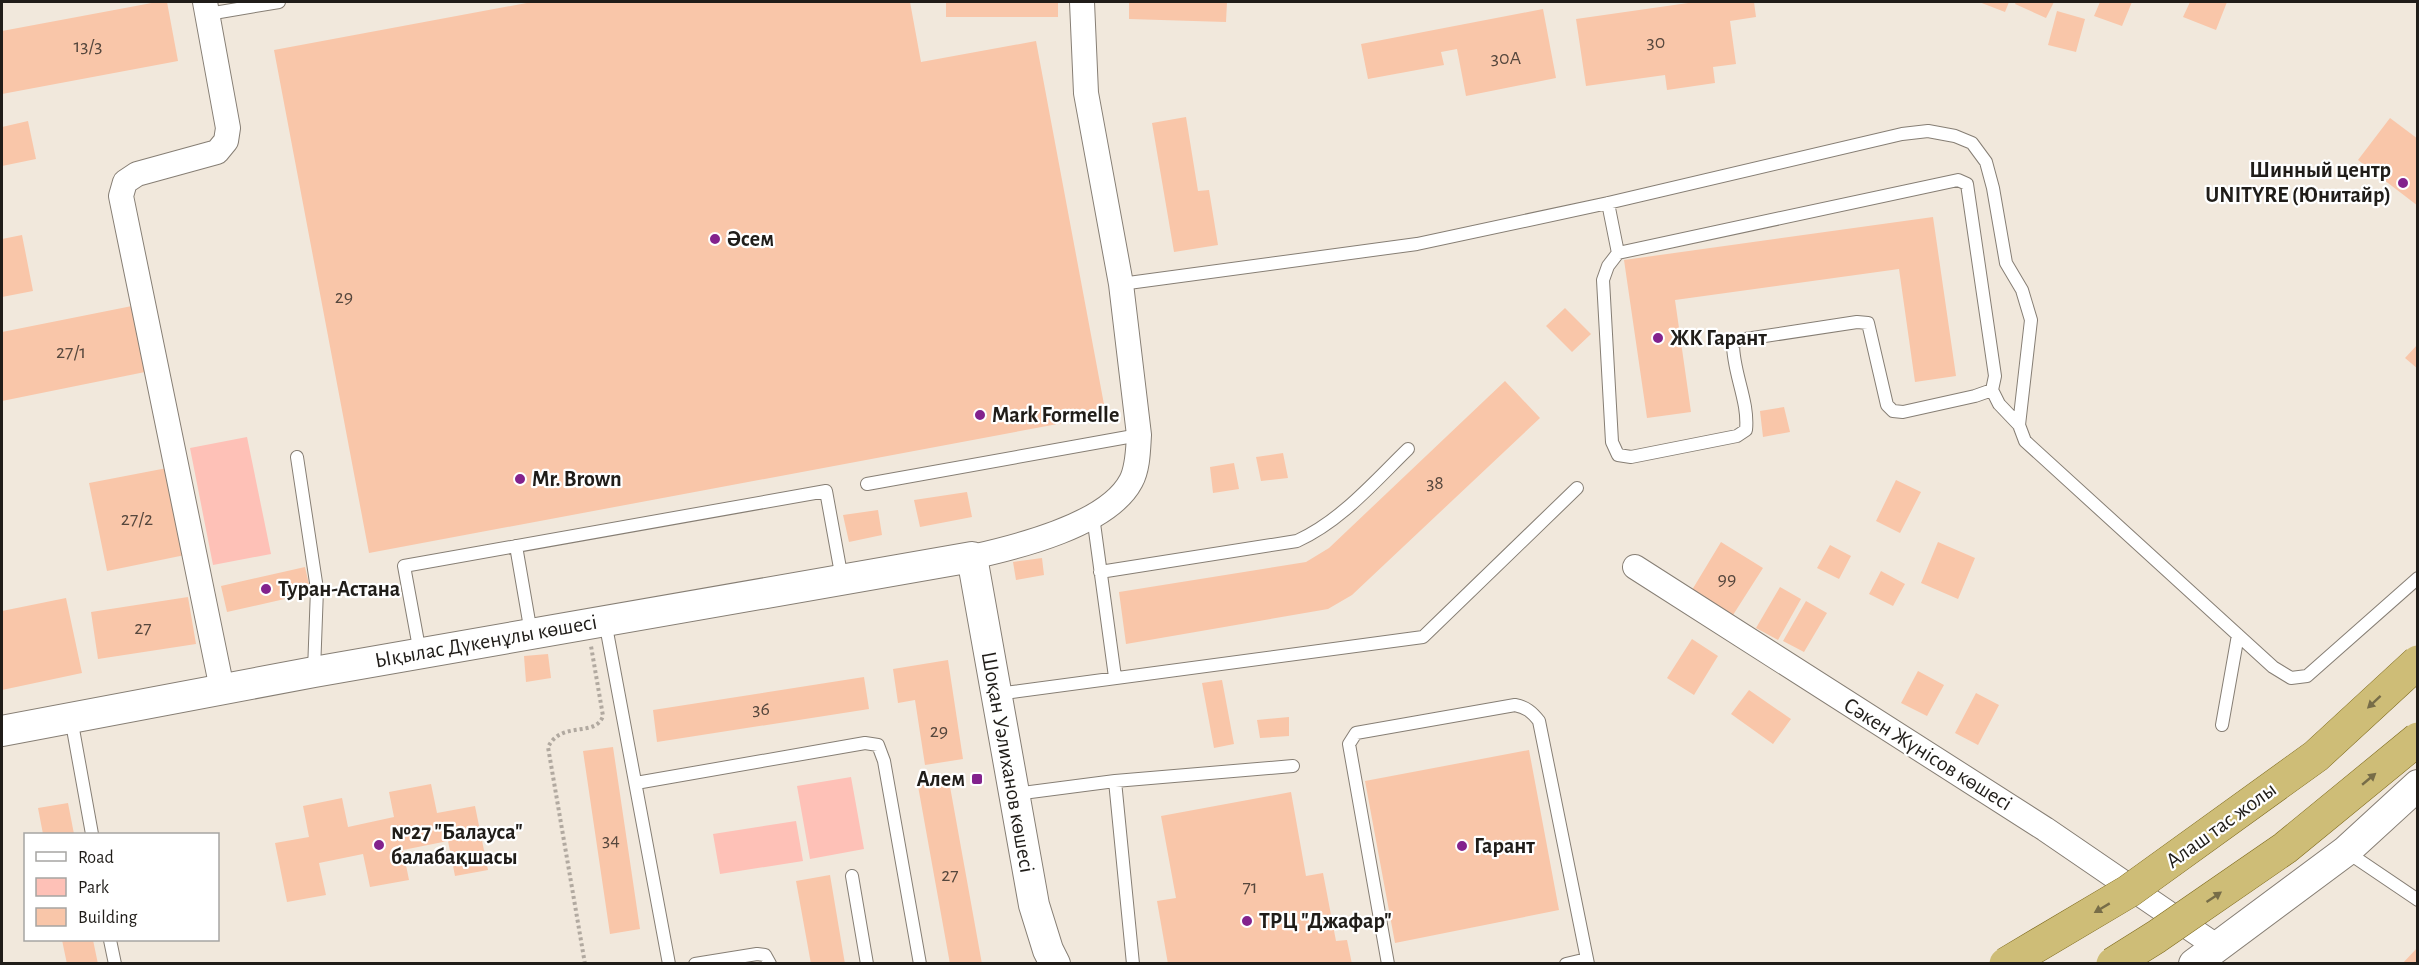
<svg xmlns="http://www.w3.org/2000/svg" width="2419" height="965" viewBox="0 0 2419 965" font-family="'Alegreya Sans',sans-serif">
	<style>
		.green { fill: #fec1b7 }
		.building { fill: #f9c6a9 }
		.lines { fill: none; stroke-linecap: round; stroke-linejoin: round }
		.service-casing { stroke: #867e74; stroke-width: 14 }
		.minor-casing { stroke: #867e74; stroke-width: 26 }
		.tertiary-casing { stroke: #867e74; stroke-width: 32 }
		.path { stroke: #b1a9a0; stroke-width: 4; stroke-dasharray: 3 3; stroke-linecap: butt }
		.service { stroke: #fff; stroke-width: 12 }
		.minor { stroke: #fff; stroke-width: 24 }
		.tertiary { stroke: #fff; stroke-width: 30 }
		.primary-bridge-casing { stroke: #7c681b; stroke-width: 34; stroke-linecap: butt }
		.primary-bridge { stroke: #cebd77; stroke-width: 33 }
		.oneway { fill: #776d48 }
		.poi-dot { fill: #83228d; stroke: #fff; stroke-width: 2 }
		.labels { text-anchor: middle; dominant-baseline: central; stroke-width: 4.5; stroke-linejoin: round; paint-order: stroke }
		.number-label { font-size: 20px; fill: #56473d }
		.poi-label { font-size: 22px; font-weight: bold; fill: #201d19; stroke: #fff; text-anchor: start }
		.street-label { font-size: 22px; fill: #201d19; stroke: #fff }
	</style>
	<rect width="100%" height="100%" fill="#f1e8dc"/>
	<path class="green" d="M247,437L271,554L213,565L190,448Z
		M851,777L864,849L810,859L797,786Z
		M796,821L803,861L720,874L713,834Z"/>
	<path class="building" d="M157,2H167L178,61L2,94V31Z
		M532,2H910L921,62L1036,41L1106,415L369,553L274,50Z
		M946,2H1058V17H946Z
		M1129,2H1227L1226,22L1129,19Z
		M1695,2H1754L1756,17L1730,21L1736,64L1713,67L1715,83L1667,90L1665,75L1586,86L1576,19Z
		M1979,2H2009L2005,12Z
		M2016,2H2054L2046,18L2015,4Z
		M2100,2H2132L2122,26L2094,16Z
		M2190,2H2227L2216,30L2183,17Z
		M1543,9L1556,78L1466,96L1457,49L1441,52L1444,65L1368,79L1361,44Z
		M2057,11L2085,19L2076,52L2048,45Z
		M1186,117L1198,191L1209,190L1218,245L1174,252L1152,123Z
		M2390,118L2418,139V206L2358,160Z
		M28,121L36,159L2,166V127Z
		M1933,217L1956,376L1915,382L1899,269L1675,300L1691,412L1647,418L1624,260Z
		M22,235L33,291L2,297V239Z
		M132,306L145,372L2,401V332Z
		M1565,308L1591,334L1572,352L1546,326Z
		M2418,344V369L2405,358Z
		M1505,381L1540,418L1352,595L1328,609L1126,644L1119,592L1306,562L1329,548Z
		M1784,407L1790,432L1763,437L1760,411Z
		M1283,453L1288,478L1261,481L1256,457Z
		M1234,463L1239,489L1213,493L1210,467Z
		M167,468L185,555L107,571L89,483Z
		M1896,480L1921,492L1900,533L1876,521Z
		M967,492L972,517L920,527L914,500Z
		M878,510L882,535L849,542L843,515Z
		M1721,542L1763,568L1733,615L1692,590Z
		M1938,542L1975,558L1958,599L1921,583Z
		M1830,545L1851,556L1839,579L1817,568Z
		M1042,558L1044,575L1016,580L1013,562Z
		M305,567L311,593L227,612L221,586Z
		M1881,571L1905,584L1893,606L1869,594Z
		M1780,587L1801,599L1778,640L1756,628Z
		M188,597L196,644L98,659L91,612Z
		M66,598L82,673L2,690V611Z
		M1806,601L1827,613L1804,652L1783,641Z
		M1692,639L1718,656L1694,695L1667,678Z
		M548,654L551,678L526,682L524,656Z
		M948,660L963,759L925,765L915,700L898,703L893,669Z
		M1918,671L1944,685L1927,716L1901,703Z
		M864,677L869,709L657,742L653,710Z
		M1222,680L1234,744L1214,748L1202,683Z
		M1749,690L1791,719L1773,744L1731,714Z
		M1976,693L1999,705L1978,745L1955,733Z
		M1289,717V736L1260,738L1257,720Z
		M613,747L640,929L610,934L583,751Z
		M1529,750L1559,910L1395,943L1365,781Z
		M949,781L982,964H950L918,786Z
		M431,784L437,813L475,806L488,870L455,876L448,841L403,850L409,880L370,887L363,854L319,863L326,895L287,902L275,843L309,837L303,806L342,798L348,827L394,817L389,792Z
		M1291,792L1306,876L1323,873L1336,941L1347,940L1352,964H1168L1157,901L1176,898L1161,816Z
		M68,803L74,834H43L38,808Z
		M830,875L845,964H811L796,881Z
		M62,940H93L98,964H67Z
		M2418,947V964H2402Z"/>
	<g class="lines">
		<g class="service-casing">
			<path id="service" d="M208,14L279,2
				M1608,203L1618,253
				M1121,284L1417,244L1608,203L1902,134L1928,131L1955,136L1972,143L1986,162L1993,188L2006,263L2022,290L2031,320L2019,425L2025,441L2273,667L2291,678L2307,676L2418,578
				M1992,390L1975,396L1903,412L1893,411L1887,405L1868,323L1857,322L1739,340L1733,344C1733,373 1749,401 1746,430L1737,436L1631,457L1618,455L1612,442L1603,280L1608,266L1618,253L1958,180L1967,184L1995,376L1992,390L1999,404L2019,425
				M297,457L317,589L314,671
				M867,484L1139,435
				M1093,516L1115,677
				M516,546L531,633
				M1100,572L1297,541C1341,521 1374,482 1408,449
				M605,621L669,964
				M420,653L404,566L826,491L842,579
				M997,694L1423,637L1577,488
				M71,718L92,834
				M2222,725L2238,635
				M1115,781L1133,964
				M636,783L865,743L878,745L884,761L920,964
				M1015,794L1115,781L1293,766
				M2347,852L2418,900
				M852,876L867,964
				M110,940L115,964
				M695,964L757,954L765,955L770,964
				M1388,964L1349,744L1356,733L1515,705C1526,707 1532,712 1539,721L1588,964
				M1566,964L1587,959"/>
		</g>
		<g class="minor-casing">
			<path id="minor" d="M205,2L228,128L226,141L217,152L137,174L125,182L121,196L222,689
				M972,557C1017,547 1108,525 1131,481C1138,468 1138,450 1139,435L1121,284L1086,93L1082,2
				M1635,567L2045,829L2216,946"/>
		</g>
		<g class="tertiary-casing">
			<path id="tertiary" d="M2,731L314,672L972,557L1034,905L1048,950L1055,964
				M2194,964L2346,851L2418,785"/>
		</g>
		<path class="path" d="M585,964L548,747C562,720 595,738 603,716L591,646"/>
		<use href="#service" class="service"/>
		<use href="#minor" class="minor"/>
		<use href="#tertiary" class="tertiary"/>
		<g class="primary-bridge-casing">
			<path id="primary-bridge" d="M2006,964L2129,891L2316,756L2418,662
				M2113,964L2156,937L2285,848L2418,739"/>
		</g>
		<use href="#primary-bridge" class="primary-bridge"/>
	</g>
	<defs><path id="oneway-solid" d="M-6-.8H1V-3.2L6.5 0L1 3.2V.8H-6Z" transform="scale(1.5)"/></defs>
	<g class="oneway">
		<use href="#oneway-solid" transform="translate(2374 702) rotate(137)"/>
		<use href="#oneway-solid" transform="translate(2369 779) rotate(-40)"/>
		<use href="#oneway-solid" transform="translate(2214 897) rotate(-34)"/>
		<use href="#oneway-solid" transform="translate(2102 908) rotate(149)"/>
	</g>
	<g class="poi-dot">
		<circle cx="2403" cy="183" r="6"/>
		<circle cx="715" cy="239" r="6"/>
		<circle cx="1658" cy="338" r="6"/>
		<circle cx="980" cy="415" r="6"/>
		<circle cx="520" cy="479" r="6"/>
		<circle cx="266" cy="589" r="6"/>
		<rect x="971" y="773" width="12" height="12" rx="3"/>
		<circle cx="379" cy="845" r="6"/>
		<circle cx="1462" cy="846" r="6"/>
		<circle cx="1247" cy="921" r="6"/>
	</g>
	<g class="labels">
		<g class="number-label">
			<text x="1656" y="42">30</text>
			<text x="88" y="46">13/3</text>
			<text x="1506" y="58">30А</text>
			<text x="344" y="297">29</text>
			<text x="71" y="352">27/1</text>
			<text x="1435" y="483">38</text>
			<text x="137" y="519">27/2</text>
			<text x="1727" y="579">99</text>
			<text x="143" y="628">27</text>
			<text x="761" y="709">36</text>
			<text x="939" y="731">29</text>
			<text x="611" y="840">34</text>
			<text x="950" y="875">27</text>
			<text x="1250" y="887">71</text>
		</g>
		<g class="poi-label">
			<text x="2391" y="170" text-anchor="end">Шинный центр<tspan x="2391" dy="25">UNITYRE (Юнитайр)</tspan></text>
			<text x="727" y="239">Әсем</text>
			<text x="1670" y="338">ЖК Гарант</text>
			<text x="992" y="415">Mark Formelle</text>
			<text x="532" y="479">Mr. Brown</text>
			<text x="278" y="589">Туран-Астана</text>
			<text x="965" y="779" text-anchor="end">Алем</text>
			<text x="391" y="832">№27 "Балауса"<tspan x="391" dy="25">балабақшасы</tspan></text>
			<text x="1474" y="846">Гарант</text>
			<text x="1259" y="921">ТРЦ "Джафар"</text>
		</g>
		<g class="street-label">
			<text transform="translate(486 641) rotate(-10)">Ықылас Дүкенұлы көшесі</text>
			<text transform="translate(1928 754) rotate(32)">Сәкен Жүнісов көшесі</text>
			<text transform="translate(1008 762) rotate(80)">Шоқан Уәлиханов көшесі</text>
			<text transform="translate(2221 825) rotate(-36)">Алаш тас жолы</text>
		</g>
	</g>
	<rect width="2419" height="965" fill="none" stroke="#201d19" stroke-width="6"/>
	<rect x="24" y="833" width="195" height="108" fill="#ffffff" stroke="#a6a5a3" stroke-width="1.5"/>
	<rect x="36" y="852" width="30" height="9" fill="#ffffff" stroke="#a6a5a3" stroke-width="1.5"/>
	<text x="78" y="863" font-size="18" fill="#201d19">Road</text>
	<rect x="36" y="878" width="30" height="18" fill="#fec1b7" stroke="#a6a5a3" stroke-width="1.5"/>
	<text x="78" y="893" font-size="18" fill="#201d19">Park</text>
	<rect x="36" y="908" width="30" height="18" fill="#f9c6a9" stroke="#a6a5a3" stroke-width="1.5"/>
	<text x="78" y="923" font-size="18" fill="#201d19">Building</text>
</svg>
